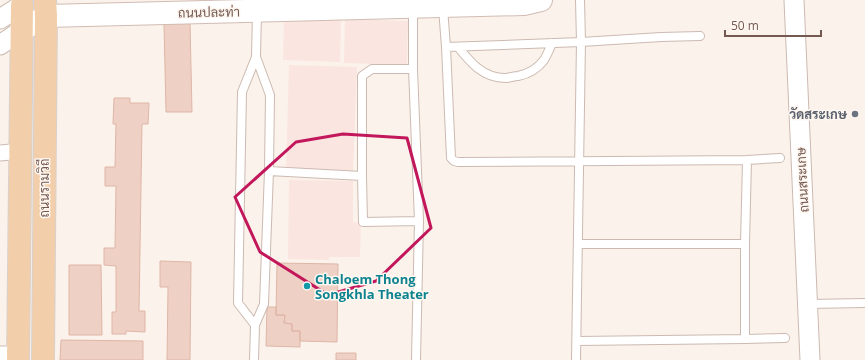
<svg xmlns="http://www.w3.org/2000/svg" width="865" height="360" viewBox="0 0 865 360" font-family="'Open Sans',Sarabun,sans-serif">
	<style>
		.commercial { fill: #fae5e0 }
		.building { fill: #eed0c5; stroke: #dfb6a7 }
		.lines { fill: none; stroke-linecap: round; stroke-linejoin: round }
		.service-casing { stroke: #ccbab1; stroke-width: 10 }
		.minor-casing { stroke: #ccbab1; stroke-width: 17 }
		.tertiary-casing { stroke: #ccbab1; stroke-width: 21 }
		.secondary-casing { stroke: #d1bcb2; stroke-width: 24 }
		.primary-casing { stroke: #d8d1ce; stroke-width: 24 }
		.service { stroke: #fff; stroke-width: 8 }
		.minor { stroke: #fff; stroke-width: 15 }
		.tertiary { stroke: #fff; stroke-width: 19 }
		.secondary { stroke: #fff; stroke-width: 22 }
		.primary { stroke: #f2cfaa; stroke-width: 22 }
		.marked { fill: none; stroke: #c2185b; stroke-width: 3; stroke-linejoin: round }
		.worship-dot { fill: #6b7280; stroke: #fef7f1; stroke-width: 1.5 }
		.culture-dot { fill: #0f9aa8; stroke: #fef7f1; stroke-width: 1.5 }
		.labels { text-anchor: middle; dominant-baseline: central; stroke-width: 3; stroke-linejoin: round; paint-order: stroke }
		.street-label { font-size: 13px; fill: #745950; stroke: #fef7f1 }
		.worship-label { font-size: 13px; font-weight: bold; fill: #5b616d; stroke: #fef7f1; text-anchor: end }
		.culture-label { font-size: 13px; font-weight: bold; fill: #0d838f; stroke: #fef7f1; text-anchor: start }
	</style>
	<rect width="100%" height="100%" fill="#fbf3eb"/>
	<path class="commercial" d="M284,17L341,18L340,62L283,60Z
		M345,19L408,21L407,65L344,63Z
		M289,65L357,67L353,172L286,170Z
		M289,180L353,181V222L361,223L360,257H329V260L288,259Z"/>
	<path class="building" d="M190,23L192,112H166L164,24Z
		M114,98H130V103H149L148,124H142L139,311H145V332L126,331V334H112V312H116V266L104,265V248H115L116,186H105V167H115L116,124H113Z
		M160,261L191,262L190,360H167L168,287H160Z
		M277,263L338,264L337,342L300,341V331H292V324L284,323L285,315H276Z
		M69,265H101L102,335H69Z
		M267,307H276V315H285L284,323L292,324V331H300V347L266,346Z
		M61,340L143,341V360H60Z
		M336,353H356V360H336Z"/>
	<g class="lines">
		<g class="service-casing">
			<path id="service" d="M413,7V69L419,221L416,360
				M443,8L446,47L451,158L454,161L458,162L747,160L745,244V339L577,341
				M446,47L581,42L661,37L700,36
				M458,47C470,62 483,78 505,78C509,78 514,76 518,76C528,74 538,68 544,60C547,55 550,48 552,43
				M747,160L780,158
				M269,171L362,176V76L372,69H413
				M362,176L363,222L419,221
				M578,244H745
				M808,304L865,303
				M255,325L264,304L269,171L270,95L256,57
				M745,339L785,338
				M254,360L255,325L238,303L242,92L256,57L257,12
				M576,360L581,42L580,0"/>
		</g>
		<g class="minor-casing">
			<path id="minor" d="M0,153L21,151
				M0,354H18"/>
		</g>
		<g class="tertiary-casing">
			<path id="tertiary" d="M794,0L810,360
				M0,19L22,5
				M0,45L22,30"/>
		</g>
		<g class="secondary-casing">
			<path id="secondary" d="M22,30L46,16L524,4L541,0"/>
		</g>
		<g class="primary-casing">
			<path id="primary" d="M18,360L22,5
				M43,360L46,16L45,0"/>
		</g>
		<use href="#service" class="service"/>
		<use href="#minor" class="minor"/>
		<use href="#tertiary" class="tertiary"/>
		<use href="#secondary" class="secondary"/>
		<use href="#primary" class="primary"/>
	</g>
	<path class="marked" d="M343,134L407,138L431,228L376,281L328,295L260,252L235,197L296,142Z"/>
	<circle class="worship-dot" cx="855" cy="114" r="4"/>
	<circle class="culture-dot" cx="307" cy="286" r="4"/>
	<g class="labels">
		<g class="street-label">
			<text transform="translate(209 12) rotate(-1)">ถนนปละท่า</text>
			<text transform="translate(802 180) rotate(-93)">ถนนสระเกษ</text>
			<text transform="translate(44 188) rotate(-90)">ถนนรามวิถี</text>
		</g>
		<g class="worship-label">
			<text x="847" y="114">วัดสระเกษ</text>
		</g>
		<g class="culture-label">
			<text x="315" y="279">Chaloem Thong<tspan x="315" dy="15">Songkhla Theater</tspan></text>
		</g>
	</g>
	<path d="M725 30v6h96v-6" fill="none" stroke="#745950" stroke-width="2"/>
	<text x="731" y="30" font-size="12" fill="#745950" stroke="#fef7f1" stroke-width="3" paint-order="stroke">50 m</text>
</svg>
